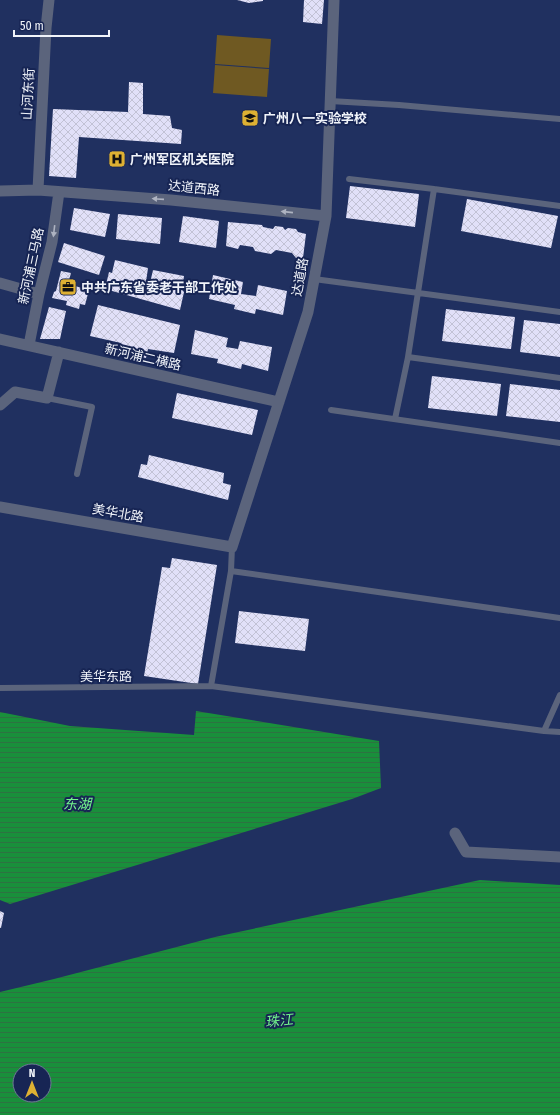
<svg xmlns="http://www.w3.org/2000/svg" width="560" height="1115" viewBox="0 0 560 1115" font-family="'Fira Sans Condensed','Noto Sans SC',sans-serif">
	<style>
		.pitch { fill: #6f5922 }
		.water { fill: url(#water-rules); fill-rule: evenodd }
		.building { fill: url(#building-cross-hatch) }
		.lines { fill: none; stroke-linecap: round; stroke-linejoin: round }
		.service { stroke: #5b647c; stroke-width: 6 }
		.minor { stroke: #5b647c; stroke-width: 11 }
		.oneway { fill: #aeb3c1 }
		.labels { text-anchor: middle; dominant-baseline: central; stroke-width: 4; stroke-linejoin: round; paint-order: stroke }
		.street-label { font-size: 13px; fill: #f1f4fa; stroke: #172554 }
		.poi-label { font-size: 13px; font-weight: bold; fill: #f1f4fa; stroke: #172554; text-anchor: start }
		.water-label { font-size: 14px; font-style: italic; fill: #75f98d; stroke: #172554 }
	</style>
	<defs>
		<pattern id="water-rules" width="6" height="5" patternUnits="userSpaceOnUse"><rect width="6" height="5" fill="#198f3b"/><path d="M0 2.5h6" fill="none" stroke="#2c7341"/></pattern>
		<pattern id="building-cross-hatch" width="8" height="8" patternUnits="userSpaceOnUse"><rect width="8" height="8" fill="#e1e0f8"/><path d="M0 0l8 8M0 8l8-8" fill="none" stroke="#c2c2d5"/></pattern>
	</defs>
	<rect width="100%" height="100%" fill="#203060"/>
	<path class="pitch" d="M217,35L271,39L269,68L215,64Z
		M215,65L269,69L267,97L213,93Z"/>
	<path class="water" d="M196,711L379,741L381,788L352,799L10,904L0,900V712L70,726L194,735Z
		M480,880L560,885V1115H0V992L54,979L215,937ZM20,1071H44V1095H20Z"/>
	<path class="building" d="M237,0H263V1L249,3Z
		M304,0H324L322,24L303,22Z
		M129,82L143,83V114L170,116L172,128L182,130L181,144L79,137L76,178L49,176L53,109L128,112Z
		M350,186L419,194L415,227L346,218Z
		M467,199L558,216L551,248L461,231Z
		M74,208L110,214L105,237L70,230Z
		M118,214L162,218L160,244L116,239Z
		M183,216L219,221L216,248L179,242Z
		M228,222L262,225L263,227L273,229L275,226L283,227L285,230L288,228L296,229L298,232L306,234L303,258H296L292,253L276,250L271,254L255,251L253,247L240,245L238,249L226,246Z
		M64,243L105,256L99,275L58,262Z
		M115,260L148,268L146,282L150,283L153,270L184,276L182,290L184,292L180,310L105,289L109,272L112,273Z
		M61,271L71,273L68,284L89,290L85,305L80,304L79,309L66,305L67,301L52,298L54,292L56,291Z
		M213,275L243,282L241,294L256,296L258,285L287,291L283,315L256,309L255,314L234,309L235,305L209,299Z
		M98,305L180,325L174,353L148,349L146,358L118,352L121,343L90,336Z
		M49,307L66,311L60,339H40Z
		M446,309L515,317L511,349L442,341Z
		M524,320L560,324V357L520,352Z
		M195,330L228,338L226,347L238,349L240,341L272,347L268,371L242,364L241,369L217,363L218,359L191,354Z
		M432,376L501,384L497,416L428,408Z
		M510,384L560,390V422L506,416Z
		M177,393L258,410L252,435L172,418Z
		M149,455L224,473L223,483L231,485L228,500L138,477L141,464L147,465Z
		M172,558L217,565L198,684L144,676L162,567L170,568Z
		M239,611L309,619L305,651L235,643Z
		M0,911L4,913L1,928H0Z"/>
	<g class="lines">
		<path class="service" d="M330,101L399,105L560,119
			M349,179L434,189L560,206
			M314,279L560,312
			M408,357L560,378
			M47,398L92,407L77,474
			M331,410L560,443
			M395,419L408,357L434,189
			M232,547L231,571L560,618
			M211,686L231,571
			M0,688L211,686L544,731L560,732
			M544,731L560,695"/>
		<path class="minor" d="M38,190L46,28L49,0
			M0,191L38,190L171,200L326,216
			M0,283L39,294
			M0,339L279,402
			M29,345L39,294L52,242L59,192
			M0,405L15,392L47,398L59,352
			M0,507L232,547L308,312L326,216L334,0
			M455,833L466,852L560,857"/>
	</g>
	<defs><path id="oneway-solid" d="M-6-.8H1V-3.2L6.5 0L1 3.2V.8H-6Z"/></defs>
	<g class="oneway">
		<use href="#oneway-solid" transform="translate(158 199) rotate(-176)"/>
		<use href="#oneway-solid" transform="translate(287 212) rotate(-174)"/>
		<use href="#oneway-solid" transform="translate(54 231) rotate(97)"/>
	</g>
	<defs>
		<g id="school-square" transform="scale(0.9)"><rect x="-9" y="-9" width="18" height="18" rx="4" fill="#deb133" stroke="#172554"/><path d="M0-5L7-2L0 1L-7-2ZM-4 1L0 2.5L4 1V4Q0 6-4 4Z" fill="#111"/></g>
		<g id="hospital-square" transform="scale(0.9)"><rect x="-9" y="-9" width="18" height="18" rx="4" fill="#deb133" stroke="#172554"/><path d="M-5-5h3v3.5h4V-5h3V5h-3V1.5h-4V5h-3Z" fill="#111"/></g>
		<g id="office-square" transform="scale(0.9)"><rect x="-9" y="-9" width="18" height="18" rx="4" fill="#deb133" stroke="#172554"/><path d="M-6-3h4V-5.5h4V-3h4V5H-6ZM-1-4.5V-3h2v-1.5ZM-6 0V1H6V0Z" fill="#111"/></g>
	</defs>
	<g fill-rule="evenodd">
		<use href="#school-square" x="250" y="118"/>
		<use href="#hospital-square" x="117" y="159"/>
		<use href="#office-square" x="68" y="287"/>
	</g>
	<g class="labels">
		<g class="street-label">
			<text transform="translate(28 94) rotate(-87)">山河东街</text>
			<text transform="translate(194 188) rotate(6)">达道西路</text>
			<text transform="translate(31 266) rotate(-78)">新河浦三马路</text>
			<text transform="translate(300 277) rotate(-80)">达道路</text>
			<text transform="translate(143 357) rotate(13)">新河浦二横路</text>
			<text transform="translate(118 513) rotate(10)">美华北路</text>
			<text x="106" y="676">美华东路</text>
		</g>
		<g class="poi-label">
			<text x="263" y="118">广州八一实验学校</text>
			<text x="130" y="159">广州军区机关医院</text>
			<text x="81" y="287">中共广东省委老干部工作处</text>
		</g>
		<g class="water-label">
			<text x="77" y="804">东湖</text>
			<text transform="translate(279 1021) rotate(-6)">珠江</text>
		</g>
	</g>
	<g transform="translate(32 1083)"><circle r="19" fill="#172554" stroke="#6e7896"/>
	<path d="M0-3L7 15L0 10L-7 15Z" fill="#deb133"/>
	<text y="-6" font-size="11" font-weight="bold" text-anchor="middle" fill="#f1f4fa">N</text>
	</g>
	<path d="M14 30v6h95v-6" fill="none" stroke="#f1f4fa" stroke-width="2"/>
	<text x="20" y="30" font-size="12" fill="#f1f4fa" stroke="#172554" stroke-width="3" paint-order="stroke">50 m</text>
</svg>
